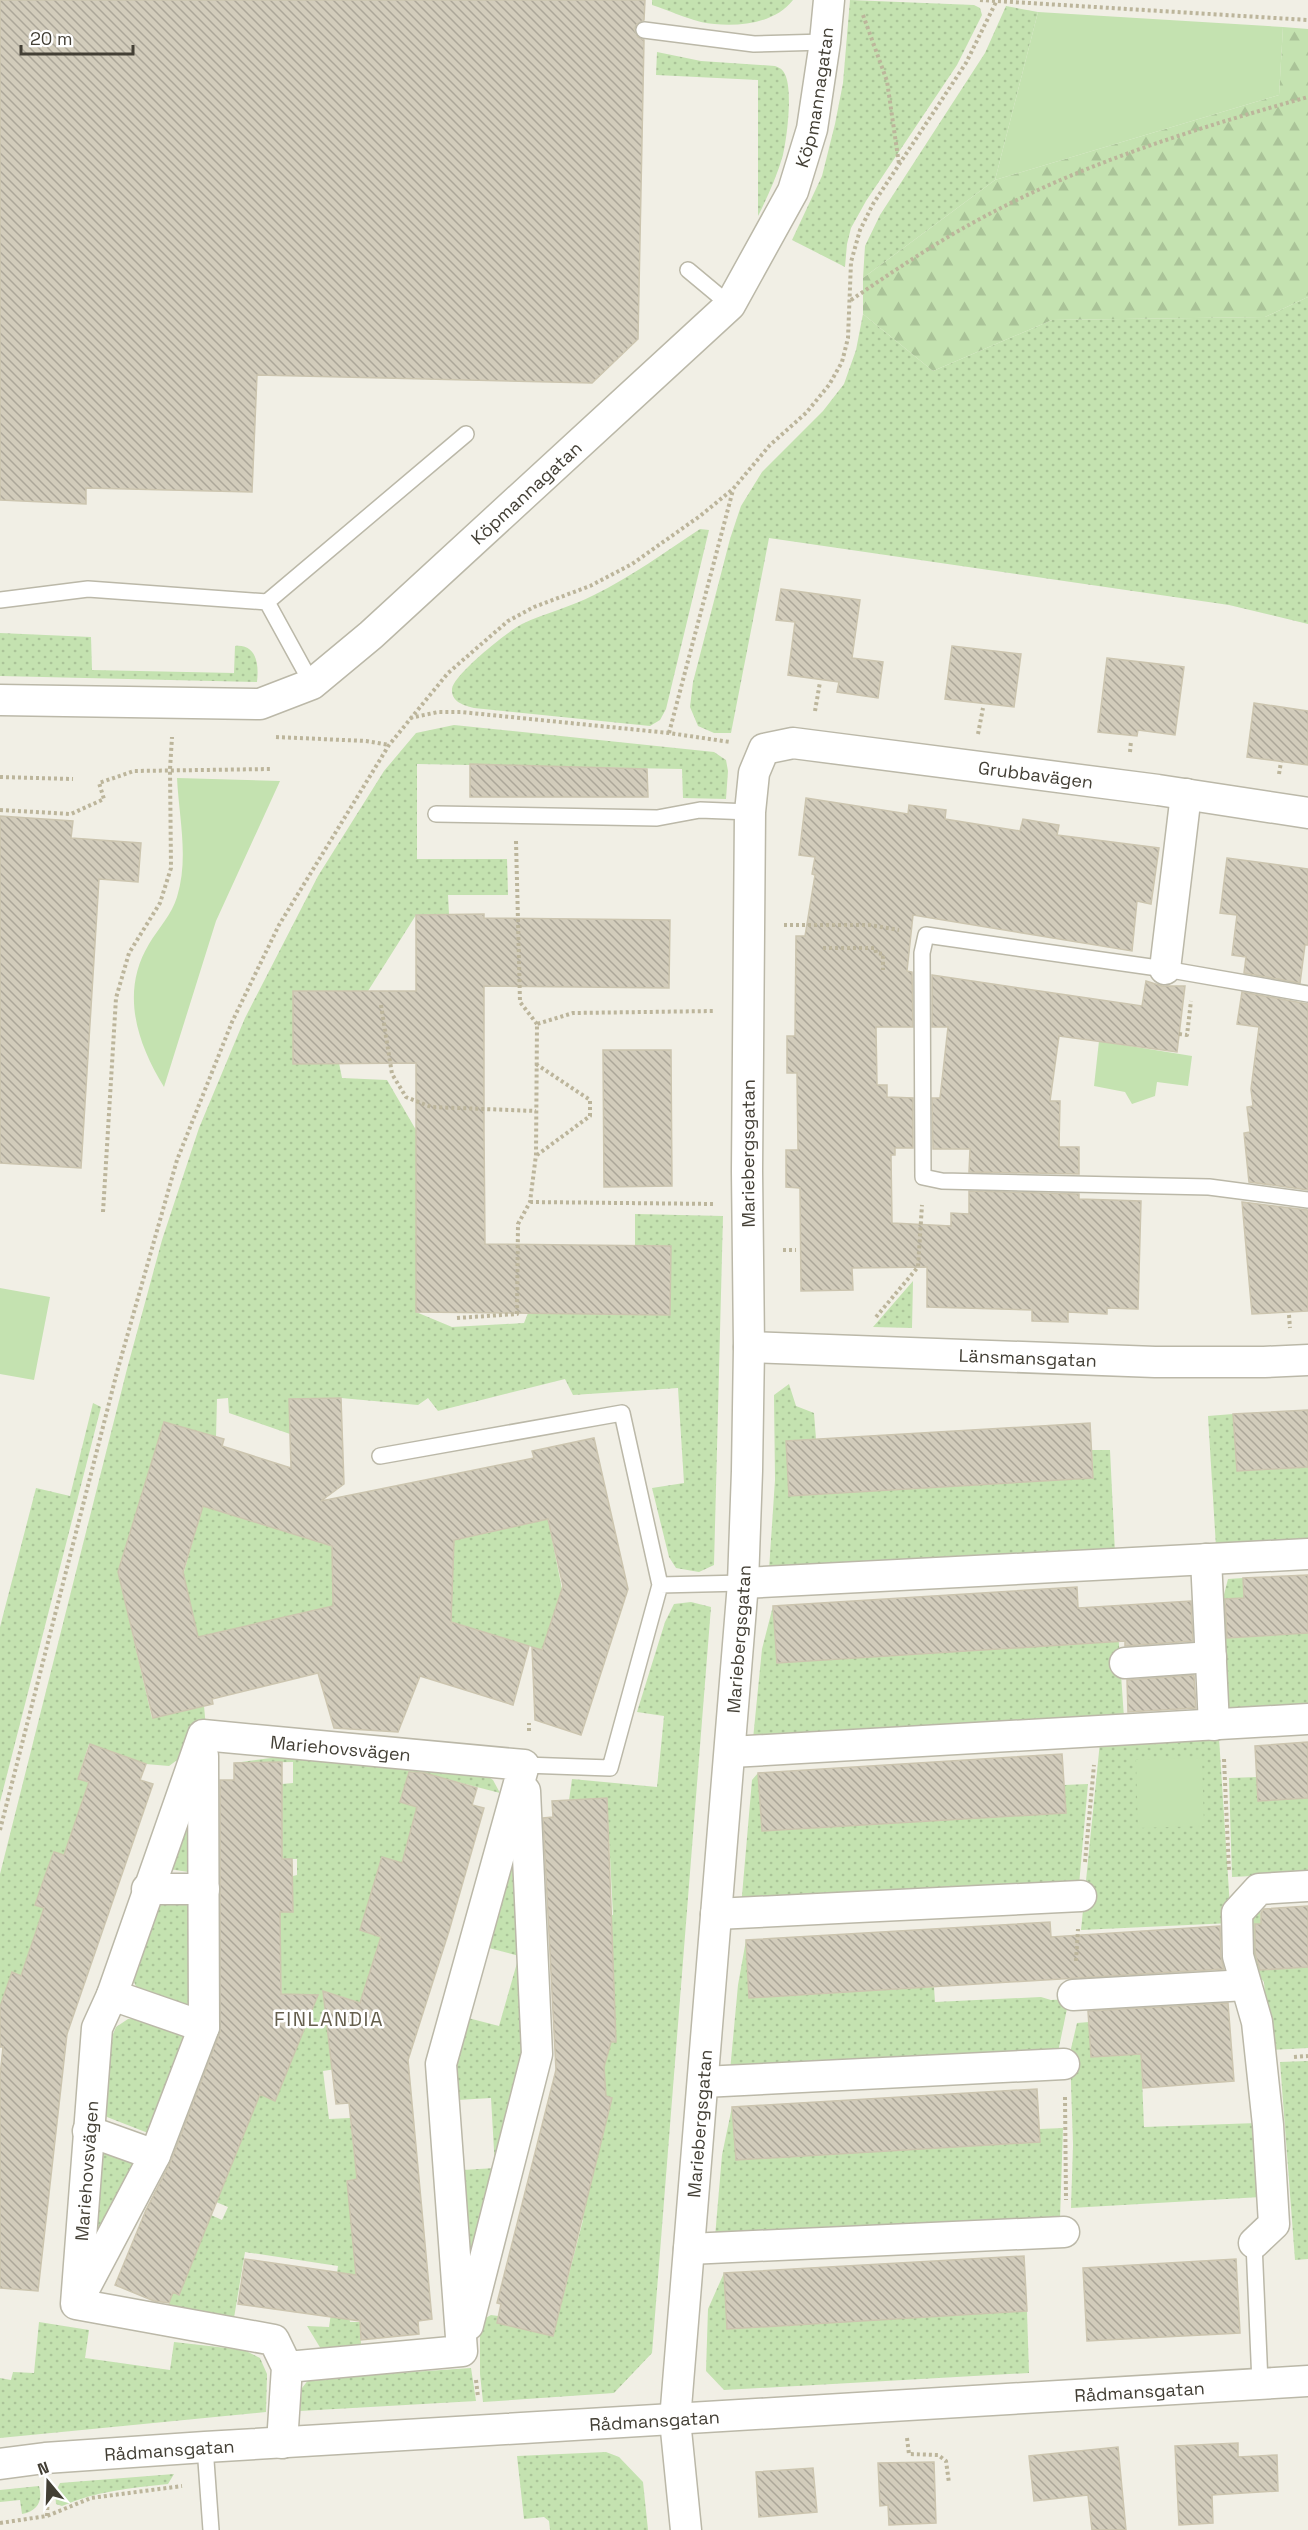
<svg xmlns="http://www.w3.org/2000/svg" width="1308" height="2530" viewBox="0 0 1308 2530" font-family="'Space Grotesk',sans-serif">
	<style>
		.grass { fill: url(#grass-dots) }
		.forest { fill: url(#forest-firs) }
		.park { fill: #c4e2b0 }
		.building { fill: url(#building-back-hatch); stroke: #ccc5af; stroke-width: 1.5; fill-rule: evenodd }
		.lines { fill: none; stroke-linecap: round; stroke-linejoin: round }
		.lane-casing { stroke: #bbb8a8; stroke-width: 18 }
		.street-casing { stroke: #bbb8a8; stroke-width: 33 }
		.path { stroke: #bcb59b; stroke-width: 4; stroke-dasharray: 3 3; stroke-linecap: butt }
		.lane { stroke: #fff; stroke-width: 15 }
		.street { stroke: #fff; stroke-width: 30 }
		.labels { text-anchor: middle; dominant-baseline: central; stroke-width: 5; stroke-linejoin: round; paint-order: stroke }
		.street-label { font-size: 18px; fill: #433f35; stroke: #fff }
		.neighbourhood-label { font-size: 20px; letter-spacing: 1.5px; fill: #655f4d; stroke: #fff }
	</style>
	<defs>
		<pattern id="grass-dots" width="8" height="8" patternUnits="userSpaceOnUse" patternTransform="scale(1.5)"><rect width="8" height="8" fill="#c4e2b0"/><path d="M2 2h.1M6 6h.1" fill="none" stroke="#aac398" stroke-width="1.8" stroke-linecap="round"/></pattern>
		<pattern id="forest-firs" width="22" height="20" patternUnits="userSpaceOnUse" patternTransform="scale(1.5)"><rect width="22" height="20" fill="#c4e2b0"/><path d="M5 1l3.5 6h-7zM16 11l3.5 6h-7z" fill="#aac398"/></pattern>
		<pattern id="building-back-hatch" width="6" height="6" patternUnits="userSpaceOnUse" patternTransform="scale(1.5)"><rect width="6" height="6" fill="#d2ccbb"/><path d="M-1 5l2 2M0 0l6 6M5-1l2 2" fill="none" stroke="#aca799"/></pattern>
	</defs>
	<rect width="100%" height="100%" fill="#f1efe5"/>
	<path class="grass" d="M652,0H793C773,26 730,28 701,22C685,18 668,10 652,5Z
		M850,0L974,5L980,8L982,15L957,65L866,201L851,228L847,244L845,267L792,240L822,176L835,124L843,83Z
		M1006,6L1038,12L995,180L863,278L865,246L880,215L985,53Z
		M657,52L701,61L775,66C777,67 781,68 783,71C794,84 787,138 783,155C777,176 768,196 758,216V80L656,75Z
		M1308,297V624L1229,605L769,538L731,733H714L698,726L690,707L693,682L730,539L741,506L762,472L823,411L844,384L856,350L863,314L933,371L1052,320L1265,317Z
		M700,529L709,530L666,709L660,720L650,726L474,708C464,705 451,702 452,689C453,675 508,631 522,624C545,613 571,607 594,595C631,577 665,552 700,529Z
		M0,633L91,637L92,670L234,673L235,646C257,644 259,665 257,682L0,676Z
		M454,725L714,752L726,760L728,771L726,799L683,798L682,769L417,764V859H507L508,895H448L449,914L416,915L368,991H293V1063H339L342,1078L387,1080L416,1130V1312L452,1327L524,1323L528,1313L670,1315L671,1246L635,1245V1214L723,1216L714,1565L699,1572L676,1568L669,1557L652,1488L684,1483L678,1388L573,1395L565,1379L438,1411L428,1398L418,1405L341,1398L289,1399L290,1434L229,1413L228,1398L217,1399L216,1437L122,1589L152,1718L204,1706L206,1728L190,1727L184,1755L169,1766L146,1764L89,1744L78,1778L89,1783L64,1855L54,1852L35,1905L44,1908L21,1976L12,1973L0,2025V1874L127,1369L162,1240L199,1128L245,1018L318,876L384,771L416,733Z
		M913,1281L912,1328L873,1327Z
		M789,1384L796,1406L814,1413L816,1439L786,1441L789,1495L1093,1478L1092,1450H1110L1115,1553L769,1570L775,1480L774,1395Z
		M93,1403L101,1407L0,1802V1627L36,1488L70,1496Z
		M1233,1414L1237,1471L1308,1467V1541L1216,1547L1208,1416Z
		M203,1506L332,1546L333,1606L198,1637L183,1575Z
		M548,1519L562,1589L542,1650L414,1610V1594L452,1595L453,1566L415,1549Z
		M1243,1578L1246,1637L1308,1633V1709L1227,1714L1221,1606L1228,1579Z
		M691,1602L711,1607L652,2353L614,2393L483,2402L480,2374V2321L491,2315L498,2316L497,2323L553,2336L583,2220L566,2216L612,2098L597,2094L602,2042H616L611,1937L593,1917L613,1915L607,1799L569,1800L572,1779L657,1787L664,1716L637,1712L665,1622L674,1604Z
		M773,1606L777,1663L1117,1616L1124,1718L753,1739L762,1649Z
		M1219,1738L1231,1923L1081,1930L1100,1742Z
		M293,1755L479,1770L493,1780L500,1793L419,1772L414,1789L405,1787L400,1802L417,1807L402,1863L383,1858L381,1937L360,2003L340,1996L335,2012L336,2069L323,2071L329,2119L350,2118L357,2179L347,2181L368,2304L348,2306L350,2322H360L361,2345L321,2349L307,2326L329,2327L338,2266L245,2252L234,2318L168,2306L173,2292L179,2294L211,2215L222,2220L228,2207L216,2202L260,2094L275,2100L283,2081L280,1912L293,1911V1876L297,1875V1859H282V1784L293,1783V1762L234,1763Z
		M758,1773L762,1831L1065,1813L1064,1785L1088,1784L1079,1885L741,1907L752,1780Z
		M1257,1777L1258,1801L1308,1798V1873L1232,1877L1229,1778Z
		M194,1794L195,1873L169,1869Z
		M518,1843L531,2058L470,2274L463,2170L495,2168L491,2098L458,2100L454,2060L468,2018L499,2026L519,1956L489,1948Z
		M196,1904L195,2009C181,2004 154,2000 141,1992C120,1978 148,1925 155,1905Z
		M1260,1909L1264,1969L1308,1967V2048L1269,2050L1264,1982L1244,1958L1247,1917Z
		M746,1940L749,1998L934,1987L935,2002L1041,1997L1051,2000L1069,1999L1058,2052L730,2071L738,1985Z
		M128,2019H135L187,2038L148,2133L107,2117L102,2111L101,2101L113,2034L116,2027Z
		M1089,2022L1091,2057L1141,2054L1144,2127L1257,2123L1261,2197L1071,2208L1073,2145L1070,2053L1077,2023Z
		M1308,2061V2259L1295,2260L1280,2062Z
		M732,2107L736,2160L1040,2142L1039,2129L1063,2128L1060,2219L715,2237L722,2155Z
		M103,2153L139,2166L103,2246L88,2230L99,2154Z
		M724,2273L727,2329L1027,2311L1029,2373L724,2390L706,2371L708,2309Z
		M39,2322L89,2330L85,2358L170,2370L174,2342L244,2350L260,2358L267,2374L266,2412L0,2438V2378L11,2380L13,2372L34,2373Z
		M471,2368L476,2401L300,2411L302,2388L309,2379Z
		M606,2452L619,2457L643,2482L648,2530H550L549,2521L544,2517L524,2519L517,2456Z
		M174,2474L168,2484C131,2488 96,2491 62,2506L56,2504L55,2493L60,2483Z
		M39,2486C43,2501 38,2511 22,2514L20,2500L0,2502V2490Z"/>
	<path class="forest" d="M1283,27L1308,29V297L1265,317L1052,320L933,371L863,314V278L995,180L1279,95Z"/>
	<path class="park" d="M1038,12L1283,27L1279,95L995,180Z
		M177,778L280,781L216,921L164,1087C137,1043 120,992 149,944C158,929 172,914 177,897C189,858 179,818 177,778Z
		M1099,1041L1192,1056L1188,1086L1157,1082L1155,1096L1132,1104L1125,1092L1094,1086Z
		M0,1288L50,1297L34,1380L0,1374Z
		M1202,1758L1204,1826L1138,1828L1136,1760Z"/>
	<path class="building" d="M0,0H645L644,20L637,24L634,29L638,37L644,40L638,339L592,383L257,375L252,492L86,488V504L0,500Z
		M781,589L860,600L852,658L883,662L878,698L837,692L839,682L788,675L795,622L776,620Z
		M952,646L1021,654L1014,707L945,699Z
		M1107,658L1184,667L1175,735L1138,730L1137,736L1098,732Z
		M1254,703L1308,711V765L1247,757Z
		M470,764L647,769L648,797H470Z
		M806,798L908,814L909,805L946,810L945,819L1020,831L1023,819L1059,825L1057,835L1159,848L1151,904L1137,901L1132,951L913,915L907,971L912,972L913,1027H876L877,1085H887V1097L913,1098V1148H895V1155H891L892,1223L951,1226V1213L969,1214V1191L1079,1194V1199L1141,1201L1138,1309L1107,1308V1314L1068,1312V1322L1032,1321V1310L927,1307V1267L852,1268L853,1290L801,1291L800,1188L786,1187V1150H798L797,1073H787V1036H795L796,936H805L815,875L812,874L815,857L799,855Z
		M0,816L73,821L71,838L141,843L138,882L99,879L81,1168L0,1163Z
		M1227,858L1308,869V945H1305L1300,983L1244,973L1246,957L1232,955L1237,915L1220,913Z
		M484,914V918L670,920L669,988L484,986V1130L485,1244L671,1246L670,1315L416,1312V1063L293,1064V991H416V915Z
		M932,975L1142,1006L1146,981L1162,986H1185L1177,1052L1059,1036L1050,1101H1060L1059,1147H1079V1174L969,1172L970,1149H933L932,1098H940L948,1027H932Z
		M1242,992L1308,1004V1190L1249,1182L1244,1133L1250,1132L1247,1107L1253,1106L1251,1089L1259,1027L1237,1024Z
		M603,1050H671L672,1186L604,1187Z
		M1242,1202L1308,1210V1311L1252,1314Z
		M341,1398L344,1484L321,1501L534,1458L532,1451L594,1438L628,1589L581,1735L535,1720L532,1647L542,1650L563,1586L548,1519L454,1540L451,1622L529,1646L513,1705L420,1676L398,1732L334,1728L318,1673L212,1699L213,1704L153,1718L118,1572L164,1422L224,1439L222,1446L291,1468L289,1399ZM203,1506L332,1546L333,1606L198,1637L183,1572Z
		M1308,1410V1467L1237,1471L1233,1414Z
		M1090,1423L1093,1478L789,1496L786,1441Z
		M1308,1575V1633L1227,1638L1225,1599L1244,1598L1243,1578Z
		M1077,1587L1078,1608L1191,1601L1193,1641L1125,1646V1641L777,1663L773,1606Z
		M1194,1675L1196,1708L1128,1712L1127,1680Z
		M1308,1742V1798L1258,1801L1255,1746Z
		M90,1744L146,1764L140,1780L153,1784L67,2034L38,2291L0,2288V2076L3,2047H0V2007L12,1972L21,1976L44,1908L35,1905L46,1873L54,1852L64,1855L89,1782L78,1779Z
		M1062,1754L1066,1813L762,1831L758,1773Z
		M282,1762V1859H292L293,1912H280L281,1994L318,1995L275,2101L260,2094L179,2295L173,2292L169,2303L154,2301L115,2285L146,2210L171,2161L220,2032V1780H234V1763Z
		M409,1772L425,1773L477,1788L472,1805L484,1808L449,1931L408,2060L432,2319L418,2321L419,2334L361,2340L360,2321L238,2304L245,2259L356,2275L347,2181L357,2179L349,2103L336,2104L323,1991L360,2003L381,1937L360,1930L382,1857L402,1863L417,1807L400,1802Z
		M607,1798L616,2042H611L604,2067L606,2096L612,2098L553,2336L497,2323L501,2304L497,2303L556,2070L543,1818L553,1817L552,1801Z
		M1308,1906V1967L1260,1970L1255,1953V1924H1261V1913L1264,1909Z
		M1050,1922L1051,1937L1220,1926L1221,1957L1224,1969L749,1998L746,1940Z
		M1228,2003L1234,2081L1143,2088L1141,2054L1091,2057L1088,2011Z
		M1037,2089L1040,2142L736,2160L732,2107Z
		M1024,2256L1027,2311L727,2329L724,2273Z
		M1236,2259L1240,2333L1087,2341L1083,2268Z
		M1238,2443V2457L1277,2455L1278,2491L1212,2495L1213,2523L1179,2525L1175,2446Z
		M1118,2447L1126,2530H1092L1088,2495L1034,2501L1029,2456Z
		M934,2462L936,2523L889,2525L888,2505L880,2506L878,2463Z
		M813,2468L817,2512L759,2517L756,2472Z"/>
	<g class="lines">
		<g class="lane-casing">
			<path id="lane" d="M644,30L754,44L825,42
				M688,270L730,305
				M0,600L88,589L267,602L466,434
				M267,602L312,684
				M436,814L657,818L700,810L750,812
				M1308,994L1165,969L926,935L922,953L923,1177L942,1181L1209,1187L1308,1200
				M380,1456L622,1413L660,1585L610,1768L524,1765
				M660,1585L743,1583
				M1254,2243L1260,2383
				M205,2447L211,2530"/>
		</g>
		<g class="street-casing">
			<g id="street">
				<path id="s1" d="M0,700L260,704L312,684L371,635L730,305L793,191L812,129L825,42L829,0"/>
				<path d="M1165,969L1186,794"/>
				<path id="s2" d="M749,1347L1155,1362H1264L1308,1360"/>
				<path d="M1206,1559L1214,1725"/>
				<path d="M743,1583L1308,1554"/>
				<path d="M1125,1663L1211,1657"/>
				<path d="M731,1752L1308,1719"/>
				<path d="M147,1889H204"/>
				<path d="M716,1914L1081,1896"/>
				<path d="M112,1995L204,2027"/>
				<path d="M1073,1995L1246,1985"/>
				<path d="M703,2082L1064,2064"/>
				<path d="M88,2131L155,2155"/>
				<path d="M1254,2243L1274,2224L1268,2125L1257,2022L1238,1956L1237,1913L1259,1889L1308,1886"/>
				<path d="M689,2249L1064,2232"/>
				<path d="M82,2293L155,2155L204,2027L203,1756"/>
				<path d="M468,2325L537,2054L525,1791"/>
				<path id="s3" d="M282,2443L287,2367L274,2340L76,2304L97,2028L112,1995L203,1735L524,1765L441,2064L462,2351L287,2367"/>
				<path id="s4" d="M0,2464L45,2458L205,2447L1308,2381"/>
				<path id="s5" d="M686,2530L675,2420L743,1583L747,1471L749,1347L747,1171L750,812L754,773L764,749L793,743L1158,790L1308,813"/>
			</g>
		</g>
		<path class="path" d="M980,0L1308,20
			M863,15L887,81L899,164
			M851,300C898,268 944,237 995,211C1093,160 1201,127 1308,97
			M815,711L820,682
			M410,718L438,712H461L669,733L730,742
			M669,733L733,490
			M978,734L983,708
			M276,737L366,741L389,745
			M1130,752L1131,741
			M1279,774L1281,762
			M0,777L73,779
			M0,810L71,814L104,799L99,783L134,771L271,769
			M516,841L520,1002L537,1024
			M784,925H870L899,930
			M823,948H875L876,953L883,954V970
			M381,1005L392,1074L406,1097L431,1107L536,1111
			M1179,1034L1187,1035L1191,1001
			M536,1064L590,1100V1116L537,1155
			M530,1202L715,1204
			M103,1212L116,998L129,953L160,903L171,868L170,769L172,737
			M783,1250H796
			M1289,1315L1290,1328
			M876,1317L918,1267L922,1205
			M457,1318L517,1314L518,1224L530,1202L536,1155L537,1024L573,1013L715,1011
			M529,1731V1723
			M1224,1759L1229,1871
			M0,1830L117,1372L177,1160L232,1022L279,925L389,745L448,673L508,621L534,607L590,586L632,564L700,516L733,489L770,445L806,413L829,385L842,362L848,338L851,262L860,230L873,204L966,63L997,0
			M1085,1862L1094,1765
			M1076,1961L1078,1929
			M1294,2057L1308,2056
			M1065,2097L1066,2200
			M476,2380L478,2397
			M907,2438L909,2454L938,2455L946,2461L949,2483
			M47,2516L48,2493
			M0,2523L47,2516L91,2498L182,2486"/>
		<use href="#lane" class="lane"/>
		<use href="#street" class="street"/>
	</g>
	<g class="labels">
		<g class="street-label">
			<text stroke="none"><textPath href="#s1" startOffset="1107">Köpmannagatan</textPath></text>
			<text stroke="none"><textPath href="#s1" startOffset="603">Köpmannagatan</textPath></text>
			<text stroke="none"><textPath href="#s5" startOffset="2061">Grubbavägen</textPath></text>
			<text stroke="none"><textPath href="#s5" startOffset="1380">Mariebergsgatan</textPath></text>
			<text stroke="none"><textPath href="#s2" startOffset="279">Länsmansgatan</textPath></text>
			<text stroke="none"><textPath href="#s5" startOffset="894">Mariebergsgatan</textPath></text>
			<text stroke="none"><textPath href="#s3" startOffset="1034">Mariehovsvägen</textPath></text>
			<text stroke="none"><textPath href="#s5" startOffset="408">Mariebergsgatan</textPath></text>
			<text stroke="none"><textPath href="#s3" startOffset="441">Mariehovsvägen</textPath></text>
			<text stroke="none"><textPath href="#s4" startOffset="1142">Rådmansgatan</textPath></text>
			<text stroke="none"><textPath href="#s4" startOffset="656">Rådmansgatan</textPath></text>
			<text stroke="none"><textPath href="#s4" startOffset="170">Rådmansgatan</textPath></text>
		</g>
		<g class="neighbourhood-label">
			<text x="329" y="2019">FINLANDIA</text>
		</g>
	</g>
	<g transform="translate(48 2482) rotate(341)" stroke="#ffffff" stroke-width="4.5" paint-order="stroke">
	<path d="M0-4.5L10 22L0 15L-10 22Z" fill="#433f35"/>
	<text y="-9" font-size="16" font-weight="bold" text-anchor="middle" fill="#433f35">N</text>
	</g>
	<path d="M21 45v9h112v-9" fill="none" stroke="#433f35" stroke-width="3"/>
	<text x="30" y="45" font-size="18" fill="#433f35" stroke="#ffffff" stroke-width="4.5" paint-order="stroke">20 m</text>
</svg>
